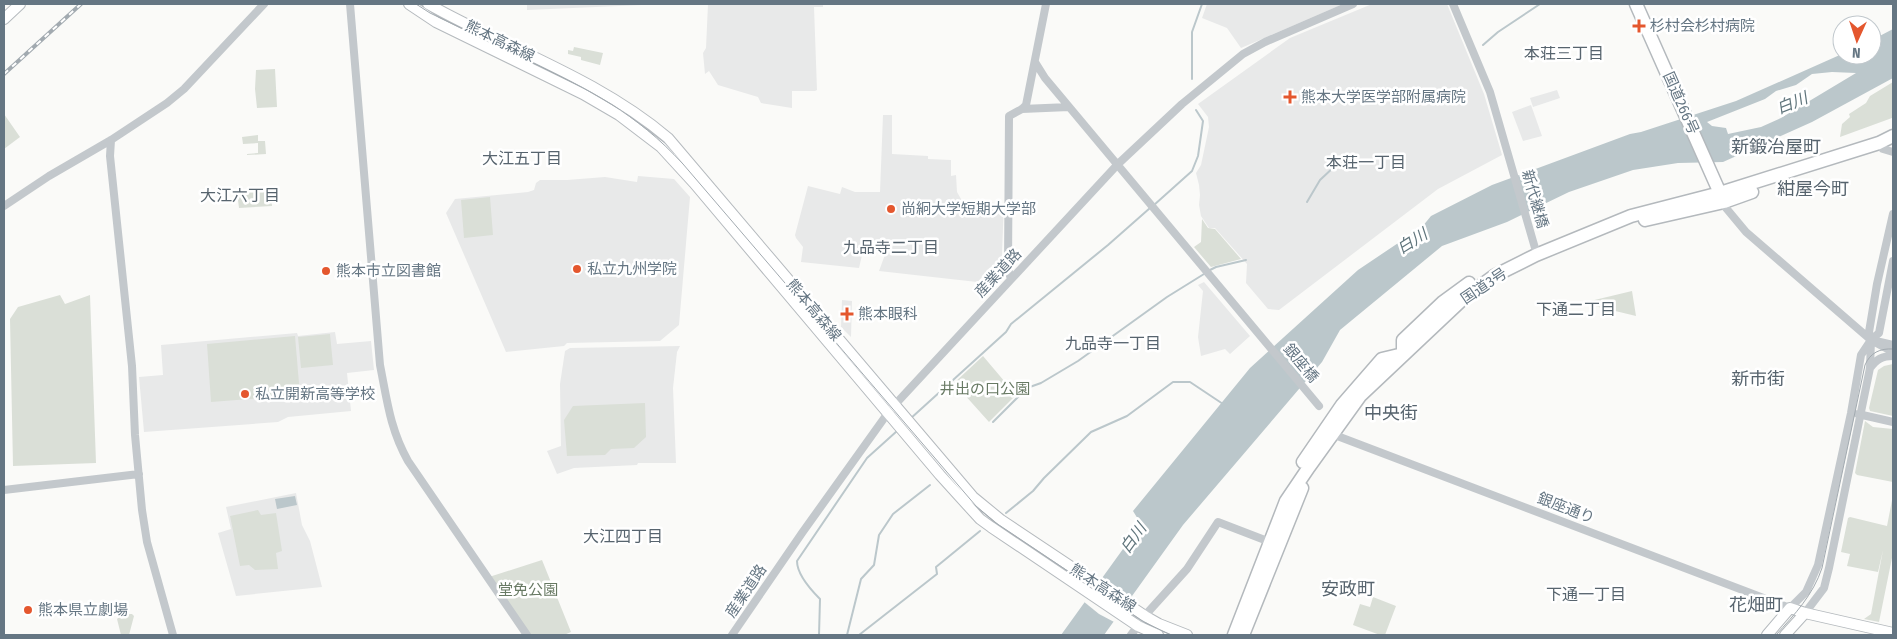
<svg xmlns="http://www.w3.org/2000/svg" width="1897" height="639" viewBox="0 0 1897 639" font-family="'Fira Sans Condensed','Noto Sans JP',sans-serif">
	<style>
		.built { fill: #e8e9e9 }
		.green { fill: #dadfd7 }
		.water { fill: #bbc7cb; fill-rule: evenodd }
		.pier { fill: #fafaf8 }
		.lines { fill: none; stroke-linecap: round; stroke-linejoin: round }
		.stream { stroke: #bbc7cb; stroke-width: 2 }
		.major-casing { stroke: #b5babe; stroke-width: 12 }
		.highway-casing { stroke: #b4b9bd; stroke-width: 15 }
		.minor { stroke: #c3c8cc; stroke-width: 8 }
		.major { stroke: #fff; stroke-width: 10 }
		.highway { stroke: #fff; stroke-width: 12 }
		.tram { stroke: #a2aab0; stroke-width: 1 }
		.rail-casing { stroke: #a2aab0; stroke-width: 4 }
		.rail { stroke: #fff; stroke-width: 2; stroke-dasharray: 5.5; stroke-linecap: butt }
		.poi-dot { fill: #e4572e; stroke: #fff; stroke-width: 2 }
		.labels { text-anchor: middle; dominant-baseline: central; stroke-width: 5; stroke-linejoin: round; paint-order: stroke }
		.poi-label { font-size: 15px; fill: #657683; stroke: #fff; text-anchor: start }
		.street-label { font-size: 15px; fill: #657683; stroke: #fff }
		.park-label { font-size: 15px; fill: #687a64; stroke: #fff }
		.neighbourhood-label { font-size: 16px; fill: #57646e; stroke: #fff }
		.water-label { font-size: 16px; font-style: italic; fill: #60757c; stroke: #fff }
		.quarter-label { font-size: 18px; fill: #57646e; stroke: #fff }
	</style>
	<rect width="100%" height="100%" fill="#fafaf8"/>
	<path class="built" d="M527,4H665L527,10Z
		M708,4H823V7H814L817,90L815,91H792V108L761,103L758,97L718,85L709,71L705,74L703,53L706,48Z
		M1207,4H1343L1241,48L1227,28L1202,18Z
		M1372,4H1447L1484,94L1502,155L1438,189L1279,310L1268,309L1246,283L1247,264L1215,228H1209L1201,216L1199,205L1200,195L1199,185L1196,173L1201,165L1209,127L1208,117L1198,104L1290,38Z
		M1557,90L1560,98L1533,107L1530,98Z
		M1531,105L1542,136L1523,141L1512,112Z
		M883,115H892V154L928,156V159L951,160V176L956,175L957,192L961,199L972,205L976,204V201L1004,204L1001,277L995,284L879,271L889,244L866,238L859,268L801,262L803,247L796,238L795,235L808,186L840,194L842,187L855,192H880Z
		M638,176L674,179L690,197L679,325L660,341L567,343L564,346L506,352L446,213L455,199L528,192L534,190L536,183L540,180H567L605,177L637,182Z
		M1204,282L1250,336L1230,354L1225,349L1201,356L1198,337L1203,291L1198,285Z
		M842,300L852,301L851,337L841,327Z
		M335,332L337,344L371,341L374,370L347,373L351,411L288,417L278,422L144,432L139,377L163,375L161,345L297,333L298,336Z
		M680,346L677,352L673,388L676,463H638L637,465L574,468L557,474L547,451L561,446L560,384L565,351L570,348Z
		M296,493L302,525L310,541L322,587L236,596L218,533L231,529L226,507Z"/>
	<path class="green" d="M574,47L603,53L600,65L581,60V57L568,54V50L573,51Z
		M275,69L277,107L257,108L255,89L256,70Z
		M1893,82V120L1892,118L1840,137L1842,124L1850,117L1849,114L1866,103L1870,96Z
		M4,114L20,137L4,149Z
		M258,135V141H265L266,154L247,155V154L258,153V143L243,144L242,137Z
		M271,190L272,206L239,208L237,192Z
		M490,197L493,235L464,238L461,200Z
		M1202,219L1208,228L1215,229L1241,259L1211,267L1194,247L1201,242Z
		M1632,291L1636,316L1582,303Z
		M60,295L65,304L90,295L96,463L13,466L10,319L18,307Z
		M330,334L333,365L301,368L298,337Z
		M295,336L300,395L211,402L207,344Z
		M983,356L1016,395L989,422L954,383Z
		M1893,364V416L1870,411L1869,408L1878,370L1884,366Z
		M645,403L646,437L634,448L611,449L605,455L567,456L564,420L573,406Z
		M1865,421L1873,427L1893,429V482L1857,475L1855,473Z
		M1893,495V553L1879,622L1864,619L1871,614L1883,550L1878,572L1847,566L1850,554L1841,552L1848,518L1850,517L1887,526Z
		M258,510L261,515L276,513L282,551L276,553L278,569L255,570L249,565L240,566L230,516Z
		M542,560L571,632L564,635H529L489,577Z
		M1373,597L1396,606L1385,635H1380L1353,625L1360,604L1370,607Z
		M126,614H132L134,616L129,635H121L117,619L120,616Z"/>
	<path class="water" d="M1893,29V78L1812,122L1723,162L1678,163L1633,170L1569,192L1507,222L1442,246L1340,330L1322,362L1183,525L1104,635H1061L1141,524L1133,511L1250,368L1358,270L1422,227L1431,216L1492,185L1630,134L1641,132L1736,101L1842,54L1872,55V40ZM1832,72L1856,73L1781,118L1761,127L1728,134L1726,128L1712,126L1707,122L1765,99L1776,91L1796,85L1812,74Z
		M295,496L297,505L277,509L275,499Z"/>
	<path class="pier" d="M1099,578L1120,589L1132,600L1116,623L1099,614L1083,601Z"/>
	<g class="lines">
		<path class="stream" d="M1483,45L1498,32L1540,4
			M1192,79V32L1202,4
			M1307,202L1320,180L1336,165
			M1154,205L1192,171L1198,156L1203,121L1196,110
			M1208,271L1216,267L1246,260
			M910,419L1006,332L1011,324L1108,245L1150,208
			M993,422L1027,388L1041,383L1078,361L1167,297L1204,274
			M1006,513L1033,491L1044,478L1091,432L1127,416L1173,382H1190L1223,404
			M819,635L820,599C811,590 797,575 797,561L867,458L897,431
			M847,635L861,579L874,565L879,535L893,514L930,485
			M859,635L937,574L936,567L980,531"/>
		<g class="major-casing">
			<path id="major" d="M409,4L436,22L583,94L619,115L661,147L694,183L940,475L980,519L991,527L1138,626L1158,635
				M428,4C508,49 597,78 668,138L973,497L1001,520L1145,616L1159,624L1187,635
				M4,19L20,4
				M1767,635L1790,608L1805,613L1893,633
				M1785,635L1805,613"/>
		</g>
		<g class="highway-casing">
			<path id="highway" d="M1636,4L1723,200
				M1645,220L1724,202L1752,192
				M1303,462L1342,405L1382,359L1403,354V340L1443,302L1469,283
				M1234,635L1286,501L1309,467L1360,396L1465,297L1494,276L1536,255L1631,216L1720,193L1879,143L1893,136
				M1243,635L1302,488"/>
		</g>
		<path class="minor" d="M350,4L380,365C387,400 390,429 408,461L527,635
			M1453,4L1490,92L1535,248
			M1035,62L1045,78L1319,406
			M1022,109L1069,107
			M111,140L110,156L132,366L135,435L142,510L147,542L173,635
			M1883,149L1893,152
			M1724,202L1726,208L1746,232L1871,340L1893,352
			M4,206L49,176L111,140L167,103L184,89L264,4
			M1011,279L1008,269L1009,116L1022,109L1026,105L1046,4
			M1880,342L1893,345
			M1870,368C1877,359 1882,356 1893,356
			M1858,414L1893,422
			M1332,434L1790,608L1806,592L1818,565L1851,413L1861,355L1871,340L1879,333L1893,261
			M4,490L139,474
			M1805,613L1824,588L1829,568L1870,368L1871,340L1869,332L1877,284L1893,214
			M732,635L802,533L890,410L1118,164L1182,104L1243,54L1265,42L1353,4
			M1131,635L1149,611L1187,569L1218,522L1270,542"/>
		<use href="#major" class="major"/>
		<use href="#highway" class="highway"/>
		<path class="tram" d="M416,4L430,13C463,29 496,45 529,61C591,91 635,112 683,164L976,506L996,523L1144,622L1171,635
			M1776,635C1795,614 1813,595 1822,568L1865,365C1870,353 1880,348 1893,349"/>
		<g class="rail-casing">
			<path id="rail" d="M4,74L81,4"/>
		</g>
		<use href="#rail" class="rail"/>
	</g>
	<g class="poi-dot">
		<path d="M1636.5 18.5h5v5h5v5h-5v5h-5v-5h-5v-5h5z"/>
		<path d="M1287.5 89.5h5v5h5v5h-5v5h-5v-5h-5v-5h5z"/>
		<circle cx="891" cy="209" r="5"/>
		<circle cx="577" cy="269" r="5"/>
		<circle cx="326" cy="271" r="5"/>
		<path d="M844.5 306.5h5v5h5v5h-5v5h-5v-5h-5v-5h5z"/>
		<circle cx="245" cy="394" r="5"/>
		<circle cx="28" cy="610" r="5"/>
	</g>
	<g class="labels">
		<g class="poi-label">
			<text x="1650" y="26">杉村会杉村病院</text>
			<text x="1301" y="97">熊本大学医学部附属病院</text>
			<text x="901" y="209">尚絅大学短期大学部</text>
			<text x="587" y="269">私立九州学院</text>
			<text x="336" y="271">熊本市立図書館</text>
			<text x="858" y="314">熊本眼科</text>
			<text x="255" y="394">私立開新高等学校</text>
			<text x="38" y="610">熊本県立劇場</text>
		</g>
		<g class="street-label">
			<text transform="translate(500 41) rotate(26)">熊本高森線</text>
			<text transform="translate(1681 103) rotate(66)">国道266号</text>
			<text transform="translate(1535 199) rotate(74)">新代継橋</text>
			<text transform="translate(998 273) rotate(-47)">産業道路</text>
			<text transform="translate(1484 286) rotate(-34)">国道3号</text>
			<text transform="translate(814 310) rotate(50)">熊本高森線</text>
			<text transform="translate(1301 363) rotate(50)">銀座橋</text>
			<text transform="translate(1566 508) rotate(21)">銀座通り</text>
			<text transform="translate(1103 588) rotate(33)">熊本高森線</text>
			<text transform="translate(746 591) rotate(-56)">産業道路</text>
		</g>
		<g class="park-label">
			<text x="985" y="389">井出の口公園</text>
			<text x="528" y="590">堂免公園</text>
		</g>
		<g class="neighbourhood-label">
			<text x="1564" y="53">本荘三丁目</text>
			<text x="522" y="158">大江五丁目</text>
			<text x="1366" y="162">本荘一丁目</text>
			<text x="240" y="195">大江六丁目</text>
			<text x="891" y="247">九品寺二丁目</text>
			<text x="1576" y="309">下通二丁目</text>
			<text x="1113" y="343">九品寺一丁目</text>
			<text x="623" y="536">大江四丁目</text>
			<text x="1586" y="594">下通一丁目</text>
		</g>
		<g class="water-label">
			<text transform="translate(1792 103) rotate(-22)">白川</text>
			<text transform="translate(1412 241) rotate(-32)">白川</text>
			<text transform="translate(1133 538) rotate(-54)">白川</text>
		</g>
		<g class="quarter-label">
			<text x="1776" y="147">新鍛冶屋町</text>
			<text x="1813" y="189">紺屋今町</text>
			<text x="1758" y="379">新市街</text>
			<text x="1391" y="413">中央街</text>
			<text x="1348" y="589">安政町</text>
			<text x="1756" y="605">花畑町</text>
		</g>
	</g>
	<rect width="1897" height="639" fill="none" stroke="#657683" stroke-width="10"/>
	<g transform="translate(1857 40) rotate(183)"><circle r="24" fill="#ffffff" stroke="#c1c8cd"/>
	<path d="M0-4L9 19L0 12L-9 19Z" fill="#e4572e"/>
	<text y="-8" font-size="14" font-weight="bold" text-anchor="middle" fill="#657683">N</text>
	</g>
</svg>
